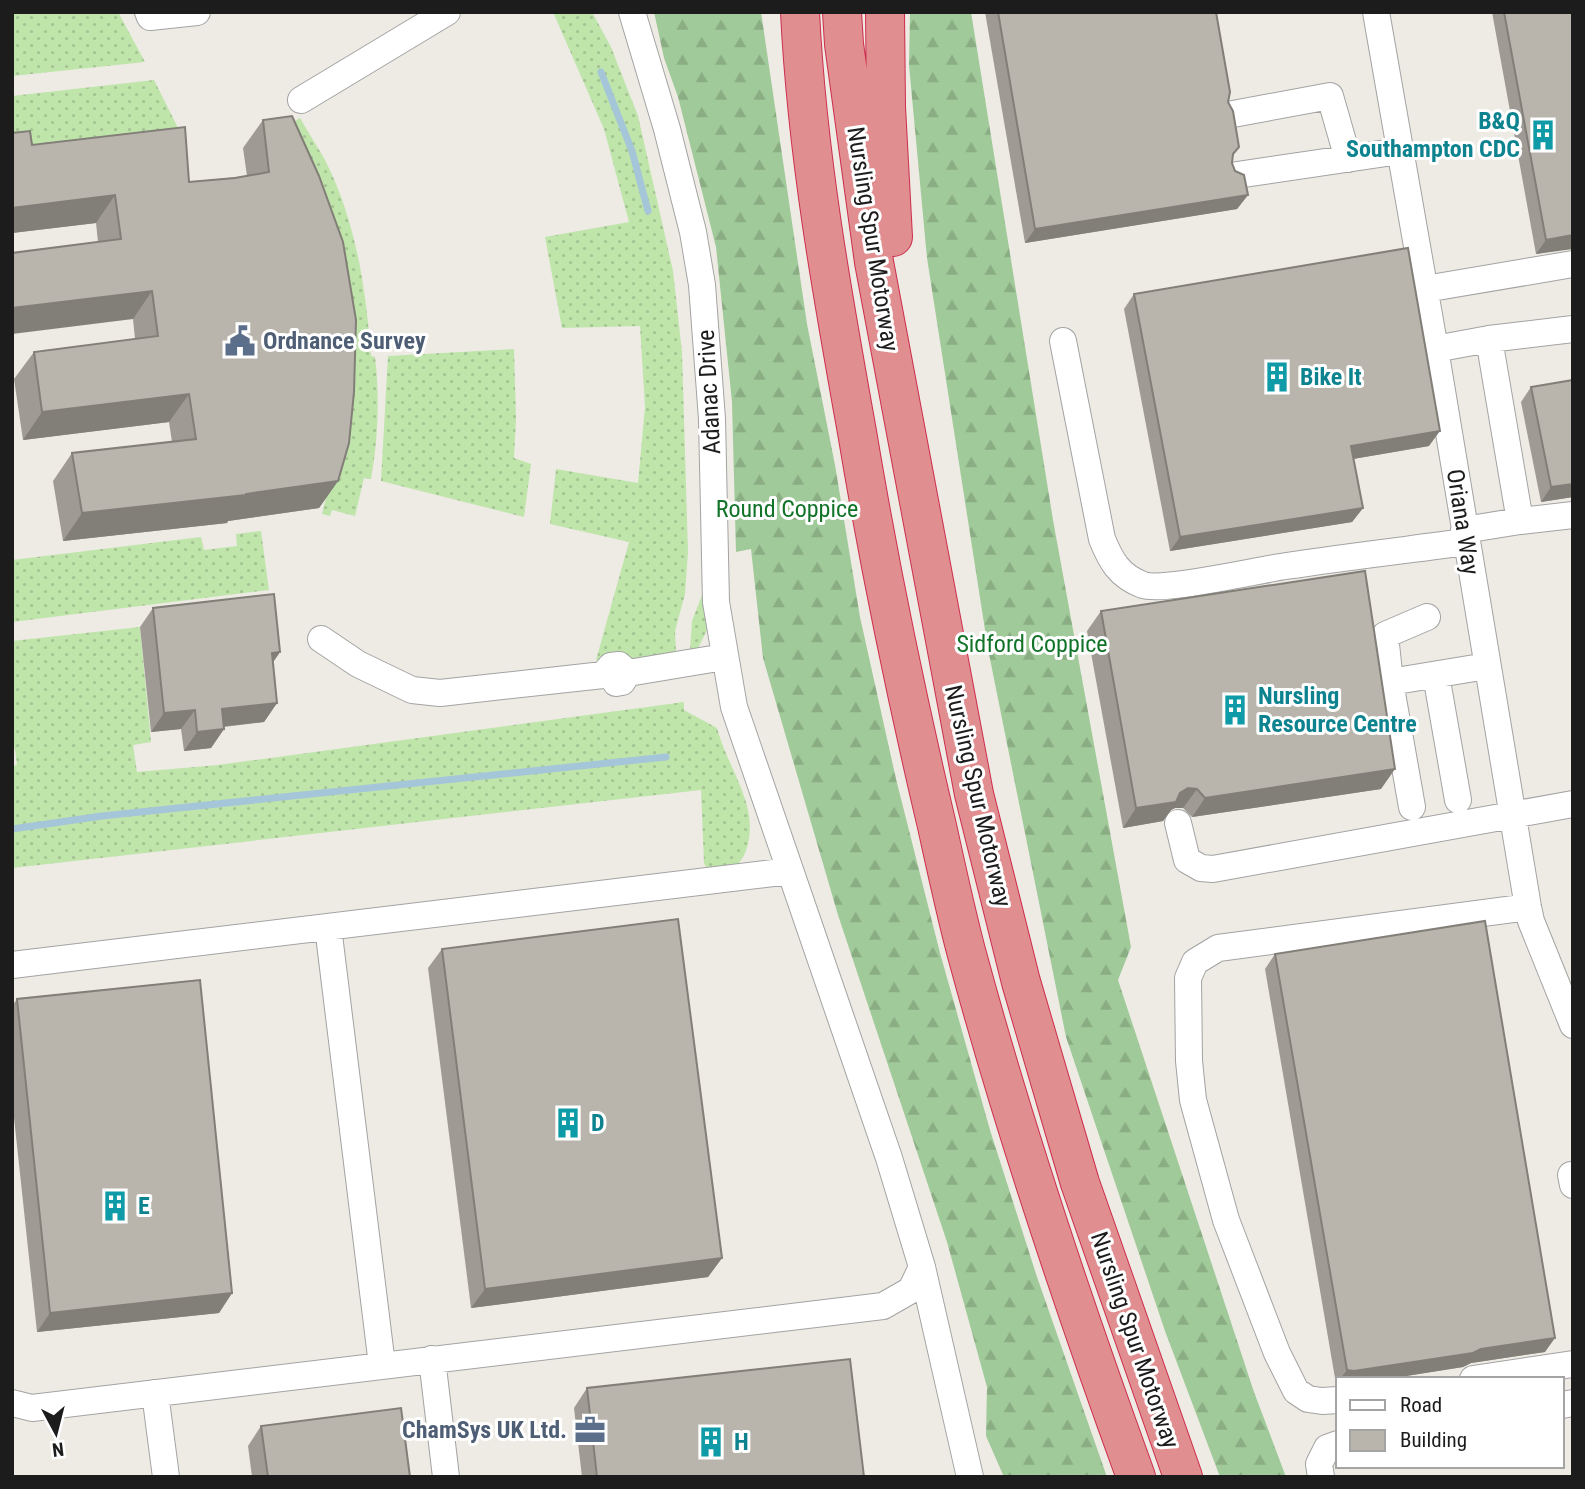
<svg xmlns="http://www.w3.org/2000/svg" width="1585" height="1489" viewBox="0 0 1585 1489" font-family="'Roboto Condensed',sans-serif">
	<style>
		.grass { fill: url(#grass-dots) }
		.forest { fill: url(#forest-firs) }
		.lines { fill: none; stroke-linecap: round; stroke-linejoin: round }
		.stream { stroke: #a5c5d9; stroke-width: 7 }
		.minor-casing { stroke: #a3a3a3; stroke-width: 28 }
		.highway-casing { stroke: #cd2e4d; stroke-width: 40 }
		.minor { stroke: #fff; stroke-width: 26 }
		.highway { stroke: #e18e91; stroke-width: 38 }
		.wall { fill: #9f9b94 }
		.shaded-wall { fill: #827e78 }
		.building { fill: #b9b4ac; stroke: #827e78; stroke-width: 2 }
		.labels { text-anchor: middle; dominant-baseline: central; stroke-width: 6; stroke-linejoin: round; paint-order: stroke }
		.culture-label { font-size: 24px; font-weight: bold; fill: #0d838f; stroke: #fff; text-anchor: start }
		.street-label { font-size: 24px; fill: #1c1c1c; stroke: #fff }
		.service-label { font-size: 24px; font-weight: bold; fill: #4e5e75; stroke: #fff; text-anchor: start }
		.park-label { font-size: 24px; fill: #117328; stroke: #fff }
	</style>
	<defs>
		<pattern id="grass-dots" width="8" height="8" patternUnits="userSpaceOnUse" patternTransform="scale(1.75)"><rect width="8" height="8" fill="#bfe5ab"/><path d="M2 2h.1M6 6h.1" fill="none" stroke="#a4c493" stroke-width="1.8" stroke-linecap="round"/></pattern>
		<pattern id="forest-firs" width="22" height="20" patternUnits="userSpaceOnUse" patternTransform="scale(1.75)"><rect width="22" height="20" fill="#a1ca9a"/><path d="M5 1l3.5 6h-7zM16 11l3.5 6h-7z" fill="#8aad84"/></pattern>
	</defs>
	<rect width="100%" height="100%" fill="#edebe3"/>
	<path class="grass" d="M12,12H118L145,62L12,76Z
		M553,12H592L611,47L638,116L673,271L682,352L688,552L685,594L675,631L676,652L667,656L596,660L629,542L550,524L556,469L638,483L645,407L640,326L562,328L545,237L629,222L604,129Z
		M154,80L181,134L12,153V96Z
		M300,118C308,132 317,146 325,160C356,221 366,289 371,356L375,357C380,396 378,440 371,479L364,478L355,516L332,510L330,516L322,514L334,465L269,136Z
		M514,349L516,419L514,458L531,464L524,517L381,481L388,356Z
		M261,531L269,590L12,622V560L201,537L204,550L237,546L236,534Z
		M704,590L707,630L698,648L690,650L692,621Z
		M140,627L151,742L133,745L137,772L218,765L684,702V710L717,728C724,755 740,779 747,806C753,827 751,866 724,872C720,873 713,872 708,872L704,863L701,790L12,868V766L17,765L15,749H12V641Z"/>
	<path class="forest" d="M654,12H761L807,324L835,465L860,617L896,779L940,953L990,1130L1037,1277L1107,1477H1004L986,1436L987,1387L947,1242L838,915L763,658L751,549L736,552L732,402L716,247L678,97L664,58Z
		M910,12H971L1053,520L1131,947L1118,980L1254,1392L1286,1477H1220L1165,1331L1066,1037L988,649L927,258L909,65Z"/>
	<g class="lines">
		<path class="stream" d="M601,72L632,151L648,211
			M12,829L102,816L666,757"/>
		<g class="minor-casing">
			<path id="minor" d="M148,12L150,17L197,12
				M632,12L667,129L693,232L702,285L712,419L716,602L734,707L889,1158L922,1267L970,1477
				M1376,12L1435,349L1528,907L1531,921L1573,1025
				M301,100L447,12
				M1233,114L1330,96L1348,159
				M1237,175L1400,151
				M1425,289L1573,264
				M1489,339L1573,329
				M1063,341L1102,539C1111,561 1119,576 1143,585C1164,592 1258,570 1286,566C1345,557 1406,550 1466,542
				M1435,349L1489,339L1520,521L1464,530
				M1520,521L1573,515
				M321,639L358,664L412,690L440,693L603,675L611,666L619,665L628,673
				M1436,675L1458,800
				M1390,682L1385,635L1427,617
				M616,683L622,682L628,673L724,657
				M1412,807L1390,682L1487,666
				M1178,823L1187,860L1201,868L1213,869L1573,804
				M328,927L382,1365
				M12,965L790,871
				M1571,1175L1573,1185
				M432,1359L446,1477
				M1473,1379L1573,1364
				M155,1393L166,1477
				M1338,1400L1322,1401L1308,1399L1296,1391L1277,1353L1226,1220L1193,1100L1189,1061L1188,978L1195,962L1218,948L1528,907
				M12,1403L32,1408L883,1306L911,1290L922,1267
				M1562,1405L1573,1403
				M1321,1477L1319,1464L1327,1448L1338,1444"/>
		</g>
		<g class="highway-casing">
			<path id="highway" d="M800,12C807,154 832,293 857,432C879,564 906,695 937,826C946,867 955,909 966,951C1014,1129 1073,1304 1136,1477
				M842,12L844,44L874,262L974,794L1021,982L1080,1183L1183,1477
				M885,12L886,107L893,237"/>
		</g>
		<use href="#minor" class="minor"/>
		<use href="#highway" class="highway"/>
	</g>
	<path class="wall" d="M985,12H1216L1228,102L1233,157L1232,163L1248,195L1237,209L1025,243Z
		M1492,12H1573L1571,248L1536,254Z
		M263,120L338,481L319,508L228,521L227,523L63,541L53,481L72,453L172,442L169,422L23,440L14,379L34,352L135,339L133,319L98,242L96,223L12,233V133L32,145L189,182L247,176L243,148Z
		M1134,294L1429,446L1353,459L1363,508L1352,522L1170,551L1124,309Z
		M1531,387L1573,497L1541,502L1521,402Z
		M153,608L280,652L273,662L277,703L264,722L224,727V729L211,748L184,751L181,729L151,732L140,627Z
		M1101,611L1381,789L1192,817L1183,808H1175L1171,810L1163,821L1123,828L1087,631Z
		M442,949L722,1258L708,1277L471,1308L428,968Z
		M1275,954L1545,1352L1471,1363L1463,1367L1387,1379H1338V1385L1336,1384L1265,969Z
		M17,999L232,1293L219,1313L37,1332L12,1099V1006Z
		M587,1388L864,1477H582L574,1408Z
		M261,1426L410,1477H252L248,1446Z"/>
	<path class="shaded-wall" d="M115,195L96,223L12,233V208Z
		M1248,195L1237,209L1025,243L1035,229Z
		M1573,235V249L1536,254L1546,240Z
		M152,291L133,319L12,334V308Z
		M189,394L169,422L23,440L42,412Z
		M1440,431L1429,446L1341,461L1351,446Z
		M338,481L319,508L228,521L227,523L63,541L82,513L246,494Z
		M1573,484V497L1541,502L1551,487Z
		M1363,508L1352,522L1170,551L1180,537Z
		M280,652L267,671L272,653Z
		M277,703L264,722L208,728L222,709Z
		M195,710L181,729L151,732L164,713Z
		M224,729L211,748L184,751L197,732Z
		M1395,769L1381,789L1192,817L1205,798Z
		M1188,788L1197,789L1183,808H1175L1171,810L1163,821L1123,828L1136,808Z
		M722,1258L708,1277L471,1308L485,1289Z
		M232,1293L219,1313L37,1332L50,1313Z
		M1555,1338L1545,1352L1471,1363L1463,1367L1387,1379H1340L1347,1370Z"/>
	<path class="building" d="M998,12H1216L1230,92L1228,102L1233,111L1239,147L1233,154L1232,163L1235,171L1244,175L1248,195L1035,229Z
		M1504,12H1573V235L1546,240Z
		M292,116L319,176L343,242L356,320L354,392L349,443L338,481L246,494V495L82,513L72,453L196,439L189,394L42,412L34,352L158,336L152,291L12,308V253L121,239L115,195L12,208V133L30,131L32,145L185,127L189,182L235,178L269,172L263,120Z
		M1408,248L1440,431L1351,446L1363,508L1180,537L1134,294Z
		M1573,380V484L1551,487L1531,387Z
		M1365,571L1395,769L1205,798L1197,789L1188,788L1180,793L1176,802L1136,808L1101,611Z
		M274,594L280,652L272,653L277,703L222,709L224,729L197,732L195,710L164,713L153,608Z
		M678,919L722,1258L485,1289L442,949Z
		M1485,921L1555,1338L1481,1349L1473,1353L1354,1371L1347,1370L1275,954Z
		M200,980L232,1293L50,1313L17,999Z
		M850,1359L864,1477H597L587,1388Z
		M401,1408L410,1477H268L261,1426Z"/>
	<defs>
		<g id="building-bare" transform="scale(2.415)"><path d="M-4-6H4V6H1V3H-1V6H-4ZM-2.5-4.3h1.7v1.8h-1.7ZM.8-4.3h1.7v1.8H.8ZM-2.5-1h1.7V.8h-1.7ZM.8-1h1.7V.8H.8Z" fill="#0f9aa8" stroke="#fff" stroke-width="2.5" paint-order="stroke"/></g>
		<g id="civic-bare" transform="scale(2.415)"><path d="M-.6-6.5H3V-4.5H.6V-3L4-1V1h2V6H-6V1h2V-1L-.6-3ZM-1.2 2.5V6h2.4V2.5Z" fill="#5c6f8a" stroke="#fff" stroke-width="2.5" paint-order="stroke"/></g>
		<g id="office-bare" transform="scale(2.415)"><path d="M-6-3h4V-5.5h4V-3h4V5H-6ZM-1-4.5V-3h2v-1.5ZM-6 0V1H6V0Z" fill="#5c6f8a" stroke="#fff" stroke-width="2.5" paint-order="stroke"/></g>
	</defs>
	<g fill-rule="evenodd">
		<use href="#building-bare" x="1543" y="135"/>
		<use href="#civic-bare" x="240" y="341"/>
		<use href="#building-bare" x="1277" y="377"/>
		<use href="#building-bare" x="1235" y="710"/>
		<use href="#building-bare" x="568" y="1123"/>
		<use href="#building-bare" x="115" y="1206"/>
		<use href="#office-bare" x="590" y="1430"/>
		<use href="#building-bare" x="711" y="1442"/>
	</g>
	<g class="labels">
		<g class="culture-label">
			<text x="1520" y="121" text-anchor="end">B&amp;Q<tspan x="1520" dy="28">Southampton CDC</tspan></text>
			<text x="1300" y="377">Bike It</text>
			<text x="1258" y="696">Nursling<tspan x="1258" dy="28">Resource Centre</tspan></text>
			<text x="591" y="1123">D</text>
			<text x="138" y="1206">E</text>
			<text x="734" y="1442">H</text>
		</g>
		<g class="street-label">
			<text transform="translate(873 239) rotate(81)">Nursling Spur Motorway</text>
			<text transform="translate(709 392) rotate(-93)">Adanac Drive</text>
			<text transform="translate(1463 522) rotate(81)">Oriana Way</text>
			<text transform="translate(978 796) rotate(77)">Nursling Spur Motorway</text>
			<text transform="translate(1135 1340) rotate(71)">Nursling Spur Motorway</text>
		</g>
		<g class="service-label">
			<text x="263" y="341">Ordnance Survey</text>
			<text x="567" y="1430" text-anchor="end">ChamSys UK Ltd.</text>
		</g>
		<g class="park-label">
			<text x="787" y="509">Round Coppice</text>
			<text x="1032" y="644">Sidford Coppice</text>
		</g>
	</g>
	<rect width="1585" height="1489" fill="none" stroke="#1c1c1c" stroke-width="28"/>
	<rect x="1336" y="1377" width="228" height="91" fill="#ffffff" stroke="#a4a4a4" stroke-width="2"/>
	<rect x="1350" y="1400" width="35" height="10" fill="#ffffff" stroke="#a4a4a4" stroke-width="2"/>
	<text x="1400" y="1412" font-size="21" fill="#1c1c1c">Road</text>
	<rect x="1350" y="1430" width="35" height="21" fill="#b9b4ac" stroke="#a4a4a4" stroke-width="2"/>
	<text x="1400" y="1447" font-size="21" fill="#1c1c1c">Building</text>
	<g transform="translate(56 1433) rotate(173)" stroke="#ffffff" stroke-width="5" paint-order="stroke">
	<path d="M0-5L12 26L0 18L-12 26Z" fill="#1c1c1c"/>
	<text y="-10" font-size="19" font-weight="bold" text-anchor="middle" fill="#1c1c1c">N</text>
	</g>
</svg>
